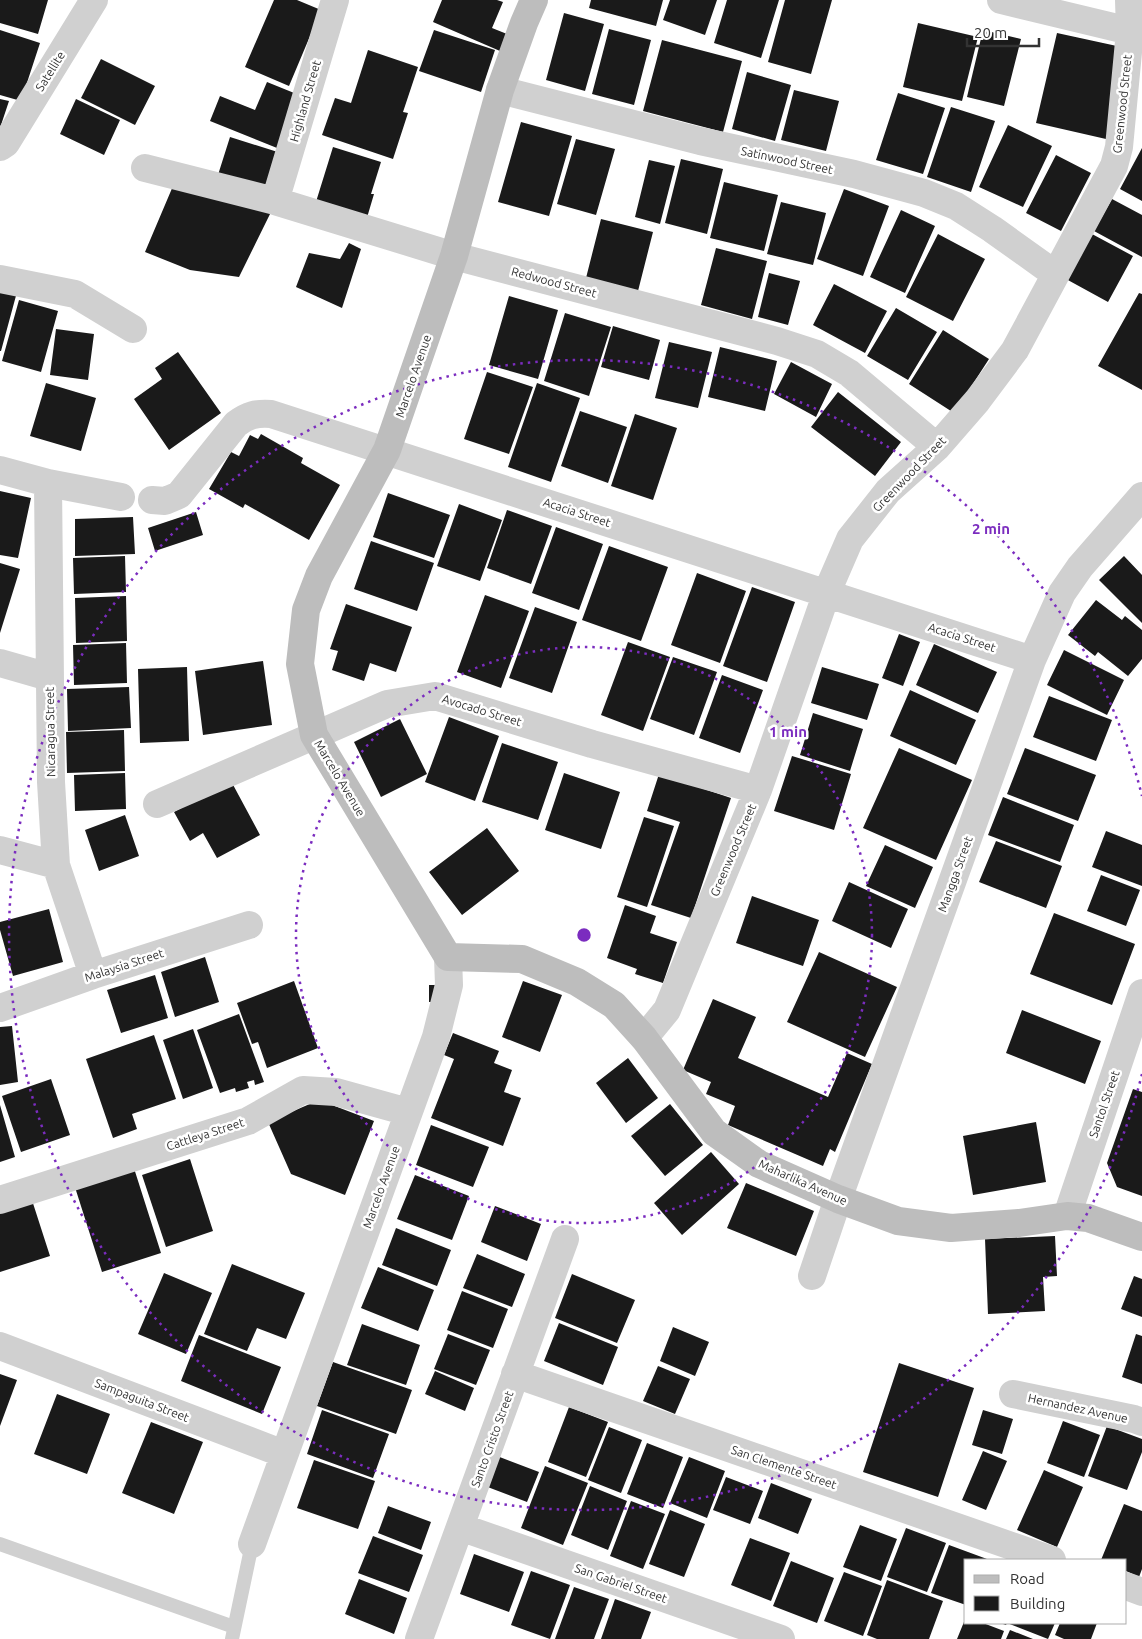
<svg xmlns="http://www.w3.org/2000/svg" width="1142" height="1639" viewBox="0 0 1142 1639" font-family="Ubuntu,sans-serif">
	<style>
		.building { fill: #1a1a1a }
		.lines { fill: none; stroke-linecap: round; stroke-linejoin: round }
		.lane { stroke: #d0d0d0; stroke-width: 14 }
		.street { stroke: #d0d0d0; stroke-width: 28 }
		.secondary { stroke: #bdbdbd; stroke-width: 28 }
		.ring { fill: none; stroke: #7b2cbf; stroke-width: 2.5; stroke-dasharray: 2.5 5 }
		.labels { text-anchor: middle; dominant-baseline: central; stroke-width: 5; stroke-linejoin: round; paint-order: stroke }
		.street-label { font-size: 12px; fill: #333; stroke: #fff }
		.centre { fill: #7b2cbf; stroke: #fff; stroke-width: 2.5 }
		.ring-label { font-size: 15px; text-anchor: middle; font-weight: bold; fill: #7b2cbf; stroke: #fff; stroke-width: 5; stroke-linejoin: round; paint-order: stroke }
	</style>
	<rect width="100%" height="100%" fill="#fff"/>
	<path class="building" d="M0,0H48L38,34L0,23Z
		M274,0H297L321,10L289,86L245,67Z
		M442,0H497L503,2L492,28L507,34L500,51L433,22Z
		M591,0H663L656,26L589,8Z
		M670,0H717L705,35L663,20Z
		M727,0H779L761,58L714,43Z
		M785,0H832L811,74L768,62Z
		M564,13L604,24L585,91L546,80Z
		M918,23L978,37L962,101L903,87Z
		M609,29L651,40L634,105L592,94Z
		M0,30L40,43L21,101L0,95Z
		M434,30L495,50L481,92L419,71Z
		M983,30L1021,39L1004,106L967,97Z
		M1057,33L1126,48L1106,139L1036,123Z
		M662,40L742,61L723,132L643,111Z
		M368,50L418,67L403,112L408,113L393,159L322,135L335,98L351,103Z
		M101,59L155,86L135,125L81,98Z
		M747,72L791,85L775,141L732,129Z
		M267,82L304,97L282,150L210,121L220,96L255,110Z
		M794,90L839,101L826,151L781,140Z
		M898,93L945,108L923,174L876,160Z
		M0,99L9,101L0,128Z
		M76,99L120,120L104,155L60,134Z
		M951,107L995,121L971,192L927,177Z
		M521,122L572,136L549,216L498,202Z
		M1008,125L1052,146L1023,207L979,187Z
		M230,137L284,154L270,195L217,178Z
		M576,139L615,149L596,215L557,204Z
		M333,147L381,162L371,194H374L366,221L315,205Z
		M1142,148V201L1120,189Z
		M1056,155L1091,173L1061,231L1026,213Z
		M681,159L723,169L707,234L665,223Z
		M649,160L675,166L660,224L635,217Z
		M724,182L778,195L764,251L710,238Z
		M173,186L271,212L239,277L190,270L145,252Z
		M844,189L889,206L863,276L817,259Z
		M1112,199L1142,215V257L1094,231Z
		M781,202L826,213L813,265L767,254Z
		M901,210L935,226L905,293L870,277Z
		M601,219L653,232L638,291L586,278Z
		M938,234L985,259L953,321L906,297Z
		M1092,234L1133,256L1108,302L1066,279Z
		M349,243L361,249L342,308L296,287L309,253L340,259Z
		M716,248L767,261L752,319L701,305Z
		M769,273L800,281L788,325L758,317Z
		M834,284L887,311L865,353L813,325Z
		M0,287L17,292L1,351H0Z
		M1139,293L1142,294V390L1098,366Z
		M509,296L558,310L538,379L489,365Z
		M19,300L58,311L41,372L2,361Z
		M896,308L937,332L908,380L867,356Z
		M565,313L611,327L589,396L544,381Z
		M613,326L660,340L649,380L601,367Z
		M56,329L94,334L88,380L50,375Z
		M943,330L989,359L954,413L909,384Z
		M669,342L712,352L698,408L655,398Z
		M720,347L777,361L765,411L708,397Z
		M178,352L221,413L169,450L134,399L162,379L155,368Z
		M791,362L832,384L816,417L774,394Z
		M487,372L533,387L509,454L464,439Z
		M46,383L96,398L81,451L30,436Z
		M537,383L580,398L551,482L508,467Z
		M838,392L901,442L875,476L811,427Z
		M580,411L627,427L608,483L561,466Z
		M635,414L677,428L653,500L611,486Z
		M261,434L303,458L301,463L340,485L309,540L245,504L243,508L209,489L231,452L239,456L250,435L258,439Z
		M0,491L31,498L18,558L0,555Z
		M388,493L450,515L434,558L373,537Z
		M459,504L502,520L480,581L437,566Z
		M507,510L552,526L531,584L487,568Z
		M196,512L203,535L155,551L148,528Z
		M133,517L135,554L75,556V519Z
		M556,527L603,544L579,610L532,593Z
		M371,541L434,563L417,611L354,589Z
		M609,546L668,567L641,641L582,620Z
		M125,556L126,592L74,594L73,558Z
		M1124,556L1142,575V623L1099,580Z
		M0,563L20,569L0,633Z
		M697,573L746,591L720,663L671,645Z
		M752,587L795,602L767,682L723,666Z
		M485,595L529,611L501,688L457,672Z
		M126,596L127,641L76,643L75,598Z
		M1096,600L1122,620L1125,616L1142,630V659L1128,676L1098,652L1095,656L1068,635Z
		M346,604L412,627L396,672L370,663L364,681L332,670L338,651L330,649Z
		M535,607L577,622L552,693L509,678Z
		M899,634L920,642L903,686L882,678Z
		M628,642L670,657L643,731L601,715Z
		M126,643L127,683L74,685L73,645Z
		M934,644L997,672L978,713L916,685Z
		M1064,650L1124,680L1107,715L1047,685Z
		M673,657L717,672L694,735L650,719Z
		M263,661L272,725L203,735L195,671Z
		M187,667L189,741L140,743L138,669Z
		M822,667L879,684L867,720L811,703Z
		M722,675L763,690L740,753L699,738Z
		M129,687L131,728L68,731L67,689Z
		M910,690L976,720L956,765L890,736Z
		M1049,696L1112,720L1096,761L1033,737Z
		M813,713L863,729L850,771L800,755Z
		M449,717L499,736L475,801L425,782Z
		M400,719L427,774L381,797L354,742Z
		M124,730L125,771L67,773L66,732Z
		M502,743L558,762L538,820L482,802Z
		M899,748L972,780L936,860L863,828Z
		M1025,748L1096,775L1078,821L1007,794Z
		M792,756L851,774L834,830L774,811Z
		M125,773L126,809L75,811L74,775Z
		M564,773L620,792L601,849L545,830Z
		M659,774L731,798L691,918L651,905L680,822L647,811Z
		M231,781L260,835L217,858L203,833L190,841L174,812Z
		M1003,797L1074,825L1060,862L988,835Z
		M125,815L139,856L99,871L85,830Z
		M644,817L674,826L647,907L617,897Z
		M487,828L519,871L462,915L429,872Z
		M1106,831L1142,845V886L1092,867Z
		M996,841L1062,866L1046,908L979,882Z
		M885,845L933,867L915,908L866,886Z
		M1101,875L1140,890L1126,926L1087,911Z
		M849,882L908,909L891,948L832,921Z
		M752,896L819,920L803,966L736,943Z
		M625,905L656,916L650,933L677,942L663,983L635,974L637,969L607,958Z
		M49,909L63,962L13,976L0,930V922Z
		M1054,913L1135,944L1112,1005L1030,974Z
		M819,952L897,987L865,1057L787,1022Z
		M205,957L219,1002L175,1017L161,972Z
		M155,975L168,1018L121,1033L107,990Z
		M294,981L318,1048L267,1068L258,1042L252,1044L237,1003Z
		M523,981L562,995L540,1052L502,1037Z
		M429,985H439V1002H429Z
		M713,999L756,1017L738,1058L828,1097L847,1053L872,1064L835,1152L830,1149L823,1166L728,1125L735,1106L706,1094L711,1082L683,1070Z
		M1022,1010L1101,1041L1085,1084L1006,1053Z
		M239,1014L264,1082L255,1085L254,1080L247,1082L249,1088L236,1092L235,1088L220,1093L197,1030Z
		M12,1026L18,1082L0,1085V1027Z
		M193,1029L213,1088L183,1099L163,1040Z
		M453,1033L499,1051L494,1063L512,1070L504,1092L521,1098L503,1146L431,1118L454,1059L444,1055Z
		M154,1035L176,1099L132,1114L137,1129L113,1138L86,1059Z
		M628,1058L658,1098L626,1123L596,1083Z
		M51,1079L70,1135L21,1152L2,1096Z
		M1133,1089L1142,1092V1196L1117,1187L1107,1163Z
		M319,1100L374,1121L345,1195L291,1174L268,1122Z
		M670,1104L703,1145L665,1176L631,1136Z
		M0,1105L15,1157L0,1162Z
		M1036,1122L1046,1182L973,1195L963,1136Z
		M431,1125L489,1147L473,1187L416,1165Z
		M711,1152L739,1184L682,1235L654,1203Z
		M190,1159L213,1231L166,1247L142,1175Z
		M132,1162L161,1253L102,1272L73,1181Z
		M415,1175L469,1196L452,1240L397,1219Z
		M746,1183L814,1211L796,1256L727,1228Z
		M30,1194L50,1256L0,1272V1204Z
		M495,1206L541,1224L527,1261L481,1242Z
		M396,1228L451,1250L437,1286L382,1265Z
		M1055,1236L1057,1276L1043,1277L1045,1311L988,1314L985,1239Z
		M477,1254L525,1274L512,1307L463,1288Z
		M232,1264L305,1293L286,1339L257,1328L247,1351L204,1334Z
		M378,1267L434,1290L418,1331L361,1308Z
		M164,1273L212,1293L186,1354L138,1334Z
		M572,1274L635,1300L617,1343L555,1318Z
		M1134,1276L1142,1279V1317L1121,1309Z
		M462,1291L508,1309L493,1348L447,1330Z
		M559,1323L618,1347L603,1385L544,1361Z
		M362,1324L420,1345L406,1385L347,1365Z
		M673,1327L709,1342L695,1376L660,1361Z
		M448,1334L490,1350L476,1385L434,1369Z
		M1136,1334L1142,1336V1384L1122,1377Z
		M199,1335L281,1367L262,1414L181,1381Z
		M333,1362L412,1390L396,1434L317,1406Z
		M899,1363L974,1388L938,1497L863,1472Z
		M658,1366L690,1379L675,1414L643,1401Z
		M435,1371L474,1388L465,1411L425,1394Z
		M0,1374L17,1380L0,1426Z
		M57,1394L110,1414L87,1474L34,1454Z
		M569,1407L608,1422L586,1477L548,1462Z
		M322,1410L389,1434L373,1478L307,1454Z
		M983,1410L1013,1419L1002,1454L972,1445Z
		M1063,1421L1100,1435L1084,1477L1047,1463Z
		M151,1422L203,1442L174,1514L122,1493Z
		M1107,1426L1142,1439V1452L1127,1490L1088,1476Z
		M609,1427L642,1440L621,1493L588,1480Z
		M647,1443L683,1457L663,1508L627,1494Z
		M983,1451L1007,1461L986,1510L962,1500Z
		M497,1456L539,1472L527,1502L485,1486Z
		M689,1457L725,1471L707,1518L670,1503Z
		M314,1460L375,1481L358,1529L297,1508Z
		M545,1466L588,1483L563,1545L521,1528Z
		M1044,1470L1083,1487L1057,1547L1017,1530Z
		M726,1477L763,1491L750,1524L713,1510Z
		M771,1483L812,1499L798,1534L758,1518Z
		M590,1486L627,1501L608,1550L571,1535Z
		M631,1501L665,1514L643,1569L610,1556Z
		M1124,1504L1142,1511V1569L1139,1577L1126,1571V1560H1101Z
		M388,1506L431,1522L421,1550L378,1533Z
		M670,1510L705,1524L684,1577L649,1564Z
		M860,1525L897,1539L881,1581L843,1567Z
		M906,1528L946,1543L927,1592L887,1577Z
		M373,1536L423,1555L409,1592L358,1573Z
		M750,1538L790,1553L771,1601L731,1585Z
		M949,1545L987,1559L986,1560H966V1605L931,1593Z
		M474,1554L524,1572L509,1612L460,1594Z
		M791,1561L834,1578L817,1623L773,1606Z
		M531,1571L570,1585L550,1639L511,1625Z
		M844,1572L882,1586L863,1636L824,1621Z
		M359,1579L407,1598L394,1634L345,1614Z
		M887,1580L943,1601L929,1639H877L867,1635Z
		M574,1587L609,1599L594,1639H555Z
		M615,1599L651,1612L641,1639H601Z
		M966,1617V1623H983L1004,1631L1001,1639H957Z
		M1000,1623H1055L1048,1639L1007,1623L1006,1625Z
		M1060,1623H1097L1091,1639H1064L1055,1635Z
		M1010,1630L1033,1639H1006Z"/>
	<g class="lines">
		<path class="lane" d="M0,1544L234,1627
			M232,1639L252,1544"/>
		<path class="street" d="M1001,0L1142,34
			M500,90L700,141L854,174L924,193L956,206L992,229L1055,274
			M0,147L6,143L94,0
			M145,168L275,201L454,256L777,341L817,354L849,373L937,447
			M275,201L335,0
			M0,279L75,294L133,329
			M0,470L48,483L121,497
			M48,483L51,782L56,865L93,975
			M152,500L165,501L179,495L236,424C248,415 256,413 271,414L1032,660
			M0,663L49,677
			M157,804L387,704L435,696L592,744L758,790
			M0,850L56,865
			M0,1008L93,975L249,925
			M644,1038L667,1010L758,790L827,592L850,539L888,491L937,447L977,401L1015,350L1114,166L1119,147L1130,31L1129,0
			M0,1200L248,1121L303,1090L336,1092L408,1112
			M1067,1216L1142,993
			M812,1276L838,1199L1032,660L1062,593L1080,567L1142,496
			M0,1346L284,1454
			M515,1374L1052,1560
			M1013,1394L1134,1419L1142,1422
			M460,1527L781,1639
			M252,1544L436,1037L449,985L448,957
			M1126,1586L1142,1592
			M419,1639L565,1239"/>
		<path class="secondary" d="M534,0L524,23L500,90L454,256L387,450L319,576L306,610L300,664L314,735L448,957L522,959L577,982L614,1005L644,1038L714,1132L759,1164L838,1199L898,1221L951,1228L1019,1223L1067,1216L1088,1218L1142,1237"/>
	</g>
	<g class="ring">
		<circle cx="584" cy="935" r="288"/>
		<path d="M1142 1074A575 575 0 1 1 1142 796"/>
	</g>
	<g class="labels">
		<g class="street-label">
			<text transform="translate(50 71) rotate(-58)">Satellite</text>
			<text transform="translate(305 101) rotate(-74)">Highland Street</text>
			<text transform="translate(1122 104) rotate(-84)">Greenwood Street</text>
			<text transform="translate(787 160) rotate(12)">Satinwood Street</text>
			<text transform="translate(554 282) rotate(15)">Redwood Street</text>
			<text transform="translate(413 376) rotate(-71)">Marcelo Avenue</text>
			<text transform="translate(909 474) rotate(-46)">Greenwood Street</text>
			<text transform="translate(577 512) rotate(18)">Acacia Street</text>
			<text transform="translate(962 637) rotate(18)">Acacia Street</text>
			<text transform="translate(482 710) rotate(17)">Avocado Street</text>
			<text transform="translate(50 732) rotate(-91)">Nicaragua Street</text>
			<text transform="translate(340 778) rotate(59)">Marcelo Avenue</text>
			<text transform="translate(733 850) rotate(-67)">Greenwood Street</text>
			<text transform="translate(955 874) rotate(-70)">Mangga Street</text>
			<text transform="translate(124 965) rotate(-18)">Malaysia Street</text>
			<text transform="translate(1104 1104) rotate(-71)">Santol Street</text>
			<text transform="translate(205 1134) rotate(-18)">Cattleya Street</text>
			<text transform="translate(803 1182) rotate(24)">Maharlika Avenue</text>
			<text transform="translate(381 1187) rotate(-70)">Marcelo Avenue</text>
			<text transform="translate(142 1400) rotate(21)">Sampaguita Street</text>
			<text transform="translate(1078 1408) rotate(12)">Hernandez Avenue</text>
			<text transform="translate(492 1439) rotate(-70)">Santo Cristo Street</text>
			<text transform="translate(784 1467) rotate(19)">San Clemente Street</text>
			<text transform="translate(621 1583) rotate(19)">San Gabriel Street</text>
		</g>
	</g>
	<circle cx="584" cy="935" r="8" class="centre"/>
	<g class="ring-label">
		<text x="991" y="534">2 min</text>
		<text x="788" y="737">1 min</text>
	</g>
	<rect x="964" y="1559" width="162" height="65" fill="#ffffff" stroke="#adadad"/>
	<rect x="974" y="1575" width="25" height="8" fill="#bdbdbd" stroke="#adadad"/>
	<text x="1010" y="1584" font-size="15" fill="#333333">Road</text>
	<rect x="974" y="1596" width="25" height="15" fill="#1a1a1a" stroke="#adadad"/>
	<text x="1010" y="1609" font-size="15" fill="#333333">Building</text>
	<path d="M967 38v8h72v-8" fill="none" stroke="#333333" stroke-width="2.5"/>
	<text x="974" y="38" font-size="15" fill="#333333" stroke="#ffffff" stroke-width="4" paint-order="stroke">20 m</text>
</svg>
